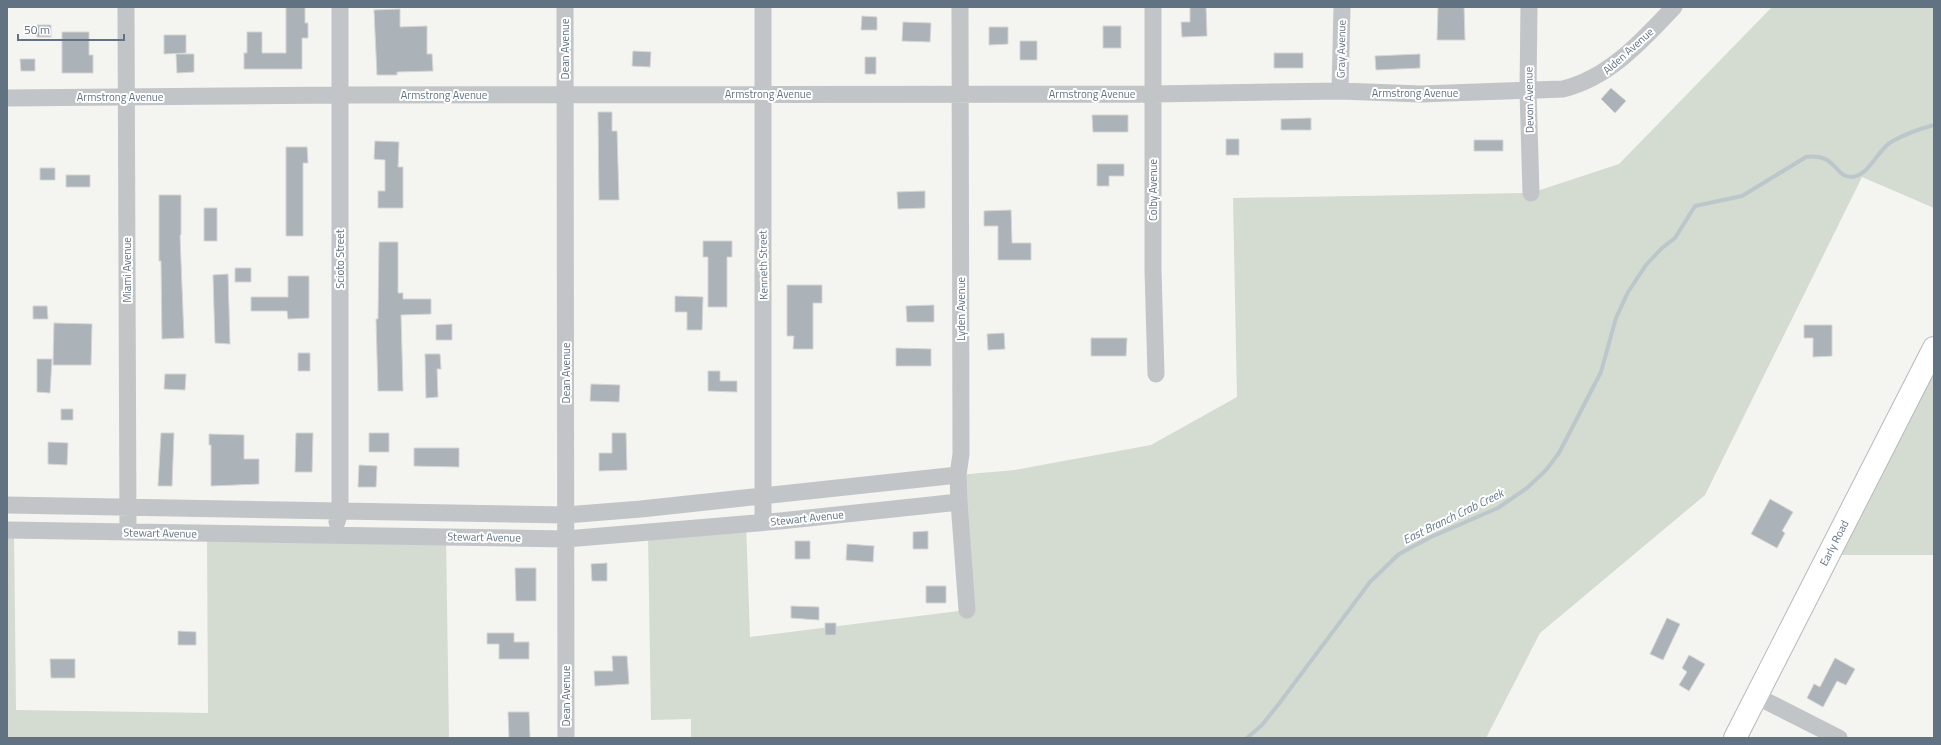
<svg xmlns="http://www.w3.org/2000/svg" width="1941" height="745" viewBox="0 0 1941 745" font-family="'Titillium Web',sans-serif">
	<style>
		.green { fill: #d4dbd0 }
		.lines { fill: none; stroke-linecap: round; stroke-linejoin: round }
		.stream { stroke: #bcc7cc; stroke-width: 4 }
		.building { fill: #abb2b8; stroke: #d5d5d3 }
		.secondary-casing { stroke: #b5babf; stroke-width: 24 }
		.street { stroke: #c1c5c8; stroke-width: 17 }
		.secondary { stroke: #fff; stroke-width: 22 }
		.labels { text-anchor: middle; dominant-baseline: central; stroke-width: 4; stroke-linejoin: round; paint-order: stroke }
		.street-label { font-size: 11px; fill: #617283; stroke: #fff }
		.water-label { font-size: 12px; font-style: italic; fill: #627a87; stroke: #fff }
	</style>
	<rect width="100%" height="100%" fill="#f4f4f0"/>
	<path class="green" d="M1772,7H1934V208L1862,177L1705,495L1540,633L1486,738H691V719L651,720L648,532L746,524L750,637L967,610L958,475L1015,470L1151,445L1237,397L1233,198L1531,193L1619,164Z
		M1934,348V555H1829Z
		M7,530L14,531L16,710L208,713L207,533L446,537L449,738H7Z"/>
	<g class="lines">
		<path class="stream" d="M1247,738L1262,725L1278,705L1370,582L1399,554L1431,537L1498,508L1527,488L1546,470L1559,453L1601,372L1616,318L1628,292L1646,265L1662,248L1675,238L1695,206L1742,196L1806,157C1837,153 1834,177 1851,177C1868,177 1877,151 1891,142C1905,134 1919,129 1934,125"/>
	</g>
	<path class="building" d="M286,7H305V23H308V38H302V69H244V53H247V32H262V53H286Z
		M1190,7H1206L1207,36L1182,37L1181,22H1190Z
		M1438,7H1464L1465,40H1437Z
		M400,9V27L427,26V54H432L433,71L397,72V75H377L374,10Z
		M862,16L877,17V30H861Z
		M903,22L931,23L930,42L902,41Z
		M37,25H51V37H37Z
		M1103,26H1121V48H1103Z
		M989,27H1008V44L989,45Z
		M62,32H89V55H93V73H62Z
		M164,35H186V53L164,54Z
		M1020,41H1037V60H1020Z
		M633,51L651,52L650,67L632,66Z
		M1274,53H1303V68H1274Z
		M176,54H194V72L177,73Z
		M1420,54V68L1376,70L1375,56Z
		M865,57H876V74H865Z
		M20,59H35V71H21Z
		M1611,88L1626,101L1615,113L1601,99Z
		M598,112H612V131H617L619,200H599Z
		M1092,115H1128V132H1093Z
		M1311,118V130H1281V119Z
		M1226,139H1239V155H1226Z
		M1474,140H1503V151H1474Z
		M375,141L399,142L398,167H403V208H378V191H385V160L374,159Z
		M286,147H307L308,163H303V236H286Z
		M1097,164H1124V176H1109V186H1097Z
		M40,168H55V180H40Z
		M66,175H90V187H66Z
		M925,191V208L898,209L897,192Z
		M159,195H181V235H180L184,338L162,339L161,261H159Z
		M204,208H217V241H204Z
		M1011,210L1012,243H1031V260H998V226H984V211Z
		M703,241H732V257H727V307H708V257H703Z
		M379,242H398V293H403V299H431V314L401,315L403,391H378L376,319H378Z
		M235,268H251V282H235Z
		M228,274L230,344L215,343L213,275Z
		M288,276H309V318L288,319L287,311H251V297H288Z
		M787,285H822V303H813V349H793L794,336H787Z
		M675,296L703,297L702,330H687V312H675Z
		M934,305V322H907L906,306Z
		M33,306H47L48,319H33Z
		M54,323L92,324L91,365H53Z
		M452,324V340H436V325Z
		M1804,325H1832V356L1813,357V338H1804Z
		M1004,333L1005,349L988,350L987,334Z
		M1091,338H1127L1126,356H1091Z
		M896,348L931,349V366H896Z
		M298,353H310V371H298Z
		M425,354H440L441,369H437L438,397L426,398Z
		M37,359H52L50,393L37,392Z
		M708,371H720V381H737V392L708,391Z
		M165,374H186L185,390L164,389Z
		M591,384L620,385L619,402L590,401Z
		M61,409H73V420H61Z
		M161,433H174L172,486H158Z
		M296,433H313L312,472H295Z
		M369,433H389V452H369Z
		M612,433H626L627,470L599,471V453H612Z
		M209,434L244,435V459H259V484L211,486V445H209Z
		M48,442L68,443L67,465L48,464Z
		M414,448H459V467L414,466Z
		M359,465L377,466L376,487H358Z
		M1770,499L1793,512L1782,531L1785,533L1777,548L1751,534Z
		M928,531V549H913V532Z
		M795,541H810V559H795Z
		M847,544L874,546L873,562L846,560Z
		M607,563V581H592L591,564Z
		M515,568H536V601H516Z
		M926,586H946V603H926Z
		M791,606L819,607V620L791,618Z
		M1667,618L1680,624L1663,660L1650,654Z
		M825,623H836V635H825Z
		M178,631L196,632V645H178Z
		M487,633H514V642H529V659H499V644H487Z
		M1689,655L1705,664L1689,691L1679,685L1687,672L1682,668Z
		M612,656H627L629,684L595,686L594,671H613Z
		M1835,658L1855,669L1846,685L1837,681L1823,707L1807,698L1814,684L1820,687Z
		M50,659H75V678H51Z
		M508,712H529L530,738H509Z"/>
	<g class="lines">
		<g class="secondary-casing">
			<path id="secondary" d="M1735,738L1934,348"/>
		</g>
		<path class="street" d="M126,7L128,532
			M565,7L566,738
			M763,7V522
			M960,7L961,454L958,475L959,502L967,610
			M1153,7V270L1156,374
			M1529,7L1528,91L1531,193
			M1340,91L1342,7
			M7,98L340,95L1153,94L1340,91L1421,94L1563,89C1609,78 1643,40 1674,7
			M7,505L566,515L641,509L958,475
			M337,522L340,511V7
			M7,530L566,539L780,521L959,502
			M1756,696L1839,738"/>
		<use href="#secondary" class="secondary"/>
	</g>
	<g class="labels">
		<g class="street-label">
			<text transform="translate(565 49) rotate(-90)">Dean Avenue</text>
			<text transform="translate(1341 49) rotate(-89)">Gray Avenue</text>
			<text transform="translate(1628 51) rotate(-42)">Alden Avenue</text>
			<text x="1415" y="93">Armstrong Avenue</text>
			<text x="768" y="94">Armstrong Avenue</text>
			<text x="1092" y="94">Armstrong Avenue</text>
			<text x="444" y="95">Armstrong Avenue</text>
			<text x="120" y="97">Armstrong Avenue</text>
			<text transform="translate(1529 100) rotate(-91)">Devon Avenue</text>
			<text transform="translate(1153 190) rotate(-90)">Colby Avenue</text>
			<text transform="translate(340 259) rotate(-90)">Scioto Street</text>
			<text transform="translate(763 265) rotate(-91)">Kenneth Street</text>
			<text transform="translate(127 270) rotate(-90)">Miami Avenue</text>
			<text transform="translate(961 309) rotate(-90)">Lyden Avenue</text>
			<text transform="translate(566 373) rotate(-90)">Dean Avenue</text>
			<text transform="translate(807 518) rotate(-6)">Stewart Avenue</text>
			<text transform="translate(160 533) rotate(1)">Stewart Avenue</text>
			<text transform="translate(484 537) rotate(1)">Stewart Avenue</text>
			<text transform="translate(1834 543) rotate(-63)">Early Road</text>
			<text transform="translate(566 696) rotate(-90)">Dean Avenue</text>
		</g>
		<g class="water-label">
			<text transform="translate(1453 516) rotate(-26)">East Branch Crab Creek</text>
		</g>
	</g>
	<rect width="1941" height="745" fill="none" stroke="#617283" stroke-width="16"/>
	<path d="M18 34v6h106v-6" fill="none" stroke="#617283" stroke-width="2"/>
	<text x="24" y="34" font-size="12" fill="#617283" stroke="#ffffff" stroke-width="3" paint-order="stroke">50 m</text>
</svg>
